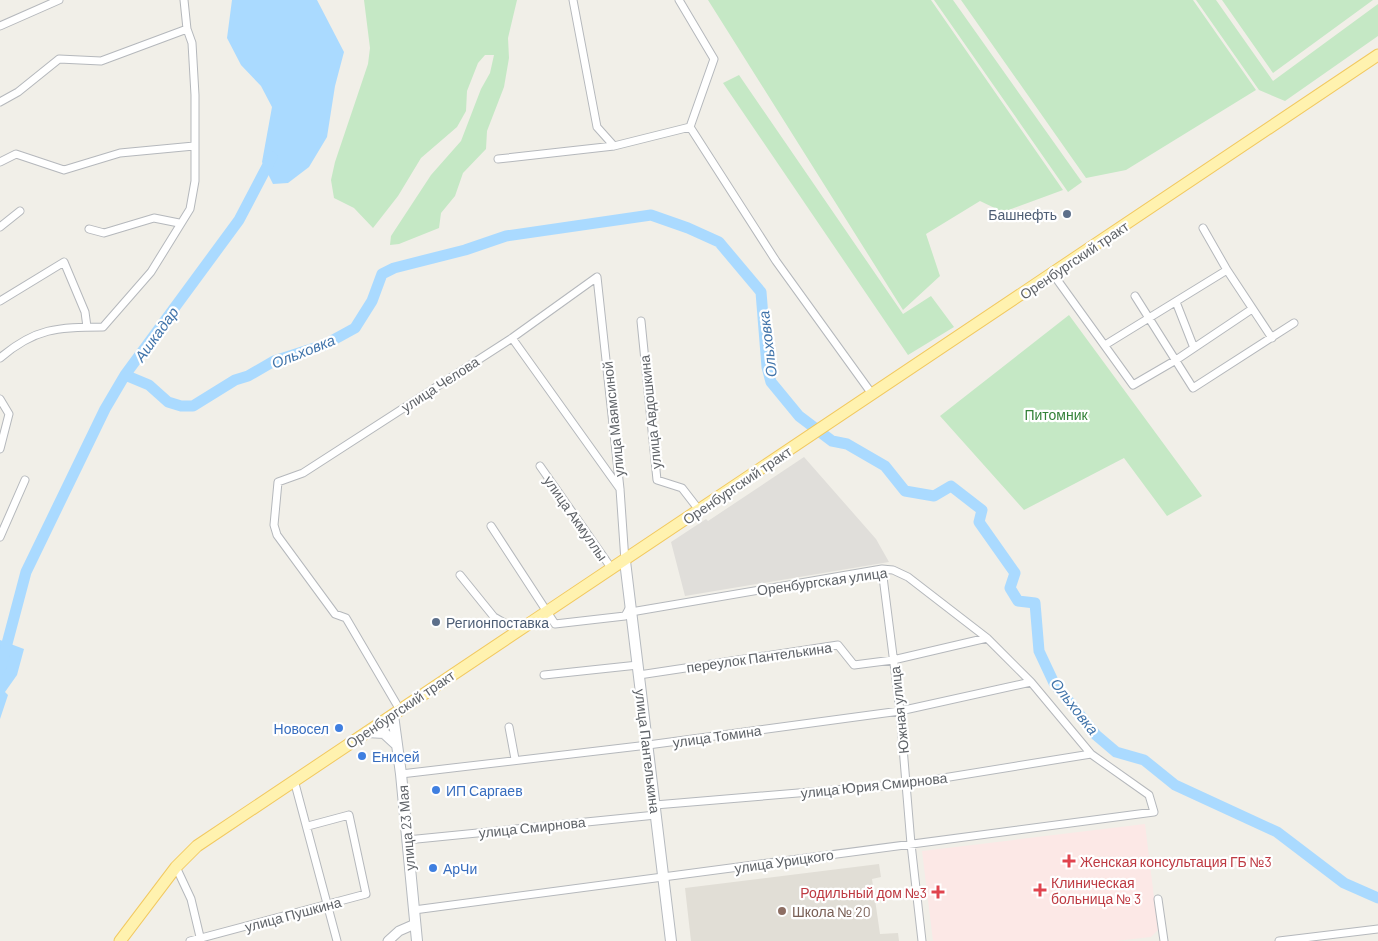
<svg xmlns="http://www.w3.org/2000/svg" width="1378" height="941" viewBox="0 0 1378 941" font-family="Barlow,sans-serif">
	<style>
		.industrial { fill: #e0deda }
		.education { fill: #e1ded6 }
		.medical { fill: #fce8e6 }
		.green { fill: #c5e8c5 }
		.water { fill: #aadaff }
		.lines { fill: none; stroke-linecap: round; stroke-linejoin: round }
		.river { stroke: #aadaff; stroke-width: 11 }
		.minor-casing { stroke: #b5b8bc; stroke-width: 9 }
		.tertiary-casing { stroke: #b5b8bc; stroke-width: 11 }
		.secondary-casing { stroke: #b6babf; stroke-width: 12 }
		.primary-casing { stroke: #f2c960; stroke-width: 13 }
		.minor { stroke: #fff; stroke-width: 7 }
		.tertiary { stroke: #fff; stroke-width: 9 }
		.secondary { stroke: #fff; stroke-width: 10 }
		.primary { stroke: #fff2af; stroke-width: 11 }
		.service-dot { fill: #5c6f8a; stroke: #fff; stroke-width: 2 }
		.shop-dot { fill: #3f7fe0; stroke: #fff; stroke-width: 2 }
		.health-dot { fill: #e0444e; stroke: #fff; stroke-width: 2 }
		.education-dot { fill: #8d6e63; stroke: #fff; stroke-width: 2 }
		.labels { text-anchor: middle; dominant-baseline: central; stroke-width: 4.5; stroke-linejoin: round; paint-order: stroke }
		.service-label { font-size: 14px; fill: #4e5e75; stroke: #fff; text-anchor: end }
		.street-label { font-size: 14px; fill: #5f6368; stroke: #fff }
		.park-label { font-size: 14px; fill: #348238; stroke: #fff }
		.shop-label { font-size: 14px; fill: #366cbe; stroke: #fff; text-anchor: start }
		.health-label { font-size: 14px; fill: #be3a42; stroke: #fff; text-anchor: start }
		.education-label { font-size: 14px; fill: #785e54; stroke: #fff; text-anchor: start }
		.water-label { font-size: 15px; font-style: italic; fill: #4174aa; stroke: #fff }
	</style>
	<rect width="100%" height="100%" fill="#f1efe8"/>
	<path class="industrial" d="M804,457L876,539L889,562L685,596L671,542L706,519L708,521Z"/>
	<path class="education" d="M879,864L881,877L872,879L880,934L898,933L899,941H691L685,888Z"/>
	<path class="medical" d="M1145,824L1158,930L1151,937L1115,941H933L922,851Z"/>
	<path class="green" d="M364,0H517L508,38L509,58L504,87L487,131L486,149L463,173L455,196L441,213L439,228L399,244L390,245L391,236L431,175L461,141L481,89L490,73L494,55H485L478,63L467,91L466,111L457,127L421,158L398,196L373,228L354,208L334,198L331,180L335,162L368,64L370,48Z
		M708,0H931L1063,190L1003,212L980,201L926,234L940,276L903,310Z
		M934,0H953L1082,182L1068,192Z
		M961,0H1193L1256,90L1126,170L1086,178Z
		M1196,0H1216L1273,81L1378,4V36L1285,101L1259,90Z
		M1222,0H1373L1273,73Z
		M739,75L903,314L931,296L954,327L908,355L723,83Z
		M1069,315L1202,496L1167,516L1124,458L1024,510L940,416Z"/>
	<path class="water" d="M232,0H317L344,52L335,86L327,137L309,167L288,183L273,184L262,162L272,107L261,86L241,65L227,38Z
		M0,640L24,649L17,675L5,692L8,695L0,719Z"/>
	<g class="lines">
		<path class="river" d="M125,375L149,385L168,402L181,406H193L235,380L248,376L274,361L324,345L355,328L372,301L382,274L394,268L465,250L506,236L651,215L688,228L719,242L761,292L767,367L771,382L799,416L832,441L847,444L885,466L905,491L934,496L951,486L982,510L979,522L1015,573L1010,588L1018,601L1035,603L1039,651L1054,683L1096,735L1116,752L1144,760L1175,785L1277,832L1344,883L1378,898
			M0,670L26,572L105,409L125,375L239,220L272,157"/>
		<g class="minor-casing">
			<path id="minor" d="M573,0L597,127L614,146
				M679,0L714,59L690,127
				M0,26L59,0
				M0,102L18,92L59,59L101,61L187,29
				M690,127L776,261L872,394
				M498,159L614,146L690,127
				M0,162L16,154L64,170L120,153L194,146
				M0,227L20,211
				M1203,228L1227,270L1272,338
				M89,229L104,233L154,218L179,223
				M1053,274L1133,385L1176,360L1252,309
				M1135,296L1193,388L1294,323
				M0,301L64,262L85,312L87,327
				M1176,302L1194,348
				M641,321L657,480L682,488L699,510
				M512,338L620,489
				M1105,345L1227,270
				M0,358C35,328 58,327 103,327L151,272L190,209L195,181V95L192,43L187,29L184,0
				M0,399L9,414L0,449
				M540,466L612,569
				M491,526L555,624L625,616L630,607
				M0,537L25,480
				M882,569L900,711L911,844L922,941
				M460,575L494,617L518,631
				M544,675L638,665
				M639,675L838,645L854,665L893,660L987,638
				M400,710L346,618L335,614L277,535L274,525L278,482L303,473L512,338L597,277L620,489L625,561
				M509,727L515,759
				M401,774L648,745L900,711L1031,682
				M294,780L337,941
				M655,805L906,784L1091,754
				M407,840L656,815
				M176,867L191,899L201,941
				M1158,899L1164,941
				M414,910L1154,812L1149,795L1091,754L1031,682L987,638L908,577L893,570L882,569L631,612
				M190,941L366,894L349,815L308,826
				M1279,941L1378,929"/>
		</g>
		<g class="tertiary-casing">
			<path id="tertiary" d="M388,941L399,931L415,924"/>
		</g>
		<g class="secondary-casing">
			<path id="secondary" d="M625,561L671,941
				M393,715L401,774L417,941
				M367,732L384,733L397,745"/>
		</g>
		<g class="primary-casing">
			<path id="primary" d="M120,941L176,867L197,846L1378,55"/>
		</g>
		<use href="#minor" class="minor"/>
		<use href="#tertiary" class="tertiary"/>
		<use href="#secondary" class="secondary"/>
		<use href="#primary" class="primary"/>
	</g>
	<g class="service-dot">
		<circle cx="1067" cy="214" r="5"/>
		<circle cx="436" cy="622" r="5"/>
	</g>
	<g class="shop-dot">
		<circle cx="339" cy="728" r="5"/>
		<circle cx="362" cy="756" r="5"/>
		<circle cx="436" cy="790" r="5"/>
		<circle cx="433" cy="868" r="5"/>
	</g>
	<g class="health-dot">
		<path d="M1066.5 853.5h5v5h5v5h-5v5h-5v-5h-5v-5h5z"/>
		<path d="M1037.5 882.5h5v5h5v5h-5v5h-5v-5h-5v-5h5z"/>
		<path d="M935.5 884.5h5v5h5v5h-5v5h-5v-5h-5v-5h5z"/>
	</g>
	<circle class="education-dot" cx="782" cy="911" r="5"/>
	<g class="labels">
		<g class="service-label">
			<text x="1057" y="214">Башнефть</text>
			<text x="446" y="622" text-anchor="start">Регионпоставка</text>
		</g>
		<g class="street-label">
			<text transform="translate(1074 260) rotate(-34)">Оренбургский тракт</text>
			<text transform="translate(440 384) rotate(-33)">улица Челова</text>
			<text transform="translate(650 412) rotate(-96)">улица Авдошкина</text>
			<text transform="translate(613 419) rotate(-96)">улица Маямсиной</text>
			<text transform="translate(737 485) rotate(-34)">Оренбургский тракт</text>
			<text transform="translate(576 518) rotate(55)">улица Акмуллы</text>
			<text transform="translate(822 581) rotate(-8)">Оренбургская улица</text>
			<text transform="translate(759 657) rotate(-8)">переулок Пантелькина</text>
			<text transform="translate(400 709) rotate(-34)">Оренбургский тракт</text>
			<text transform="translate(899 710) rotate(-96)">Южная улица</text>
			<text transform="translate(717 736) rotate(-8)">улица Томина</text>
			<text transform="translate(648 751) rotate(83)">улица Пантелькина</text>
			<text transform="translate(874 785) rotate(-6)">улица Юрия Смирнова</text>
			<text transform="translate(532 827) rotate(-6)">улица Смирнова</text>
			<text transform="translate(406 828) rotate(-95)">улица 23 Мая</text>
			<text transform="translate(784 861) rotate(-8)">улица Урицкого</text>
			<text transform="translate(293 914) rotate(-15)">улица Пушкина</text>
		</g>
		<g class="park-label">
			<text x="1056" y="414">Питомник</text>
		</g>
		<g class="shop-label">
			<text x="329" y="728" text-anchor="end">Новосел</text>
			<text x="372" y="756">Енисей</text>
			<text x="446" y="790">ИП Саргаев</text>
			<text x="443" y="868">АрЧи</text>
		</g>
		<g class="health-label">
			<text x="1080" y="861">Женская консультация ГБ №3</text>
			<text x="1051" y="882">Клиническая<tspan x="1051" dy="16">больница № 3</tspan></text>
			<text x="927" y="892" text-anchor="end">Родильный дом №3</text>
		</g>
		<g class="education-label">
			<text x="792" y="911">Школа № 20</text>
		</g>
		<g class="water-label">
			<text transform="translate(156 334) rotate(-54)">Ашкадар</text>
			<text transform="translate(767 344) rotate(-97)">Ольховка</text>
			<text transform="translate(303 351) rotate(-22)">Ольховка</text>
			<text transform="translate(1075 706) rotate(52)">Ольховка</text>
		</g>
	</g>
</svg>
